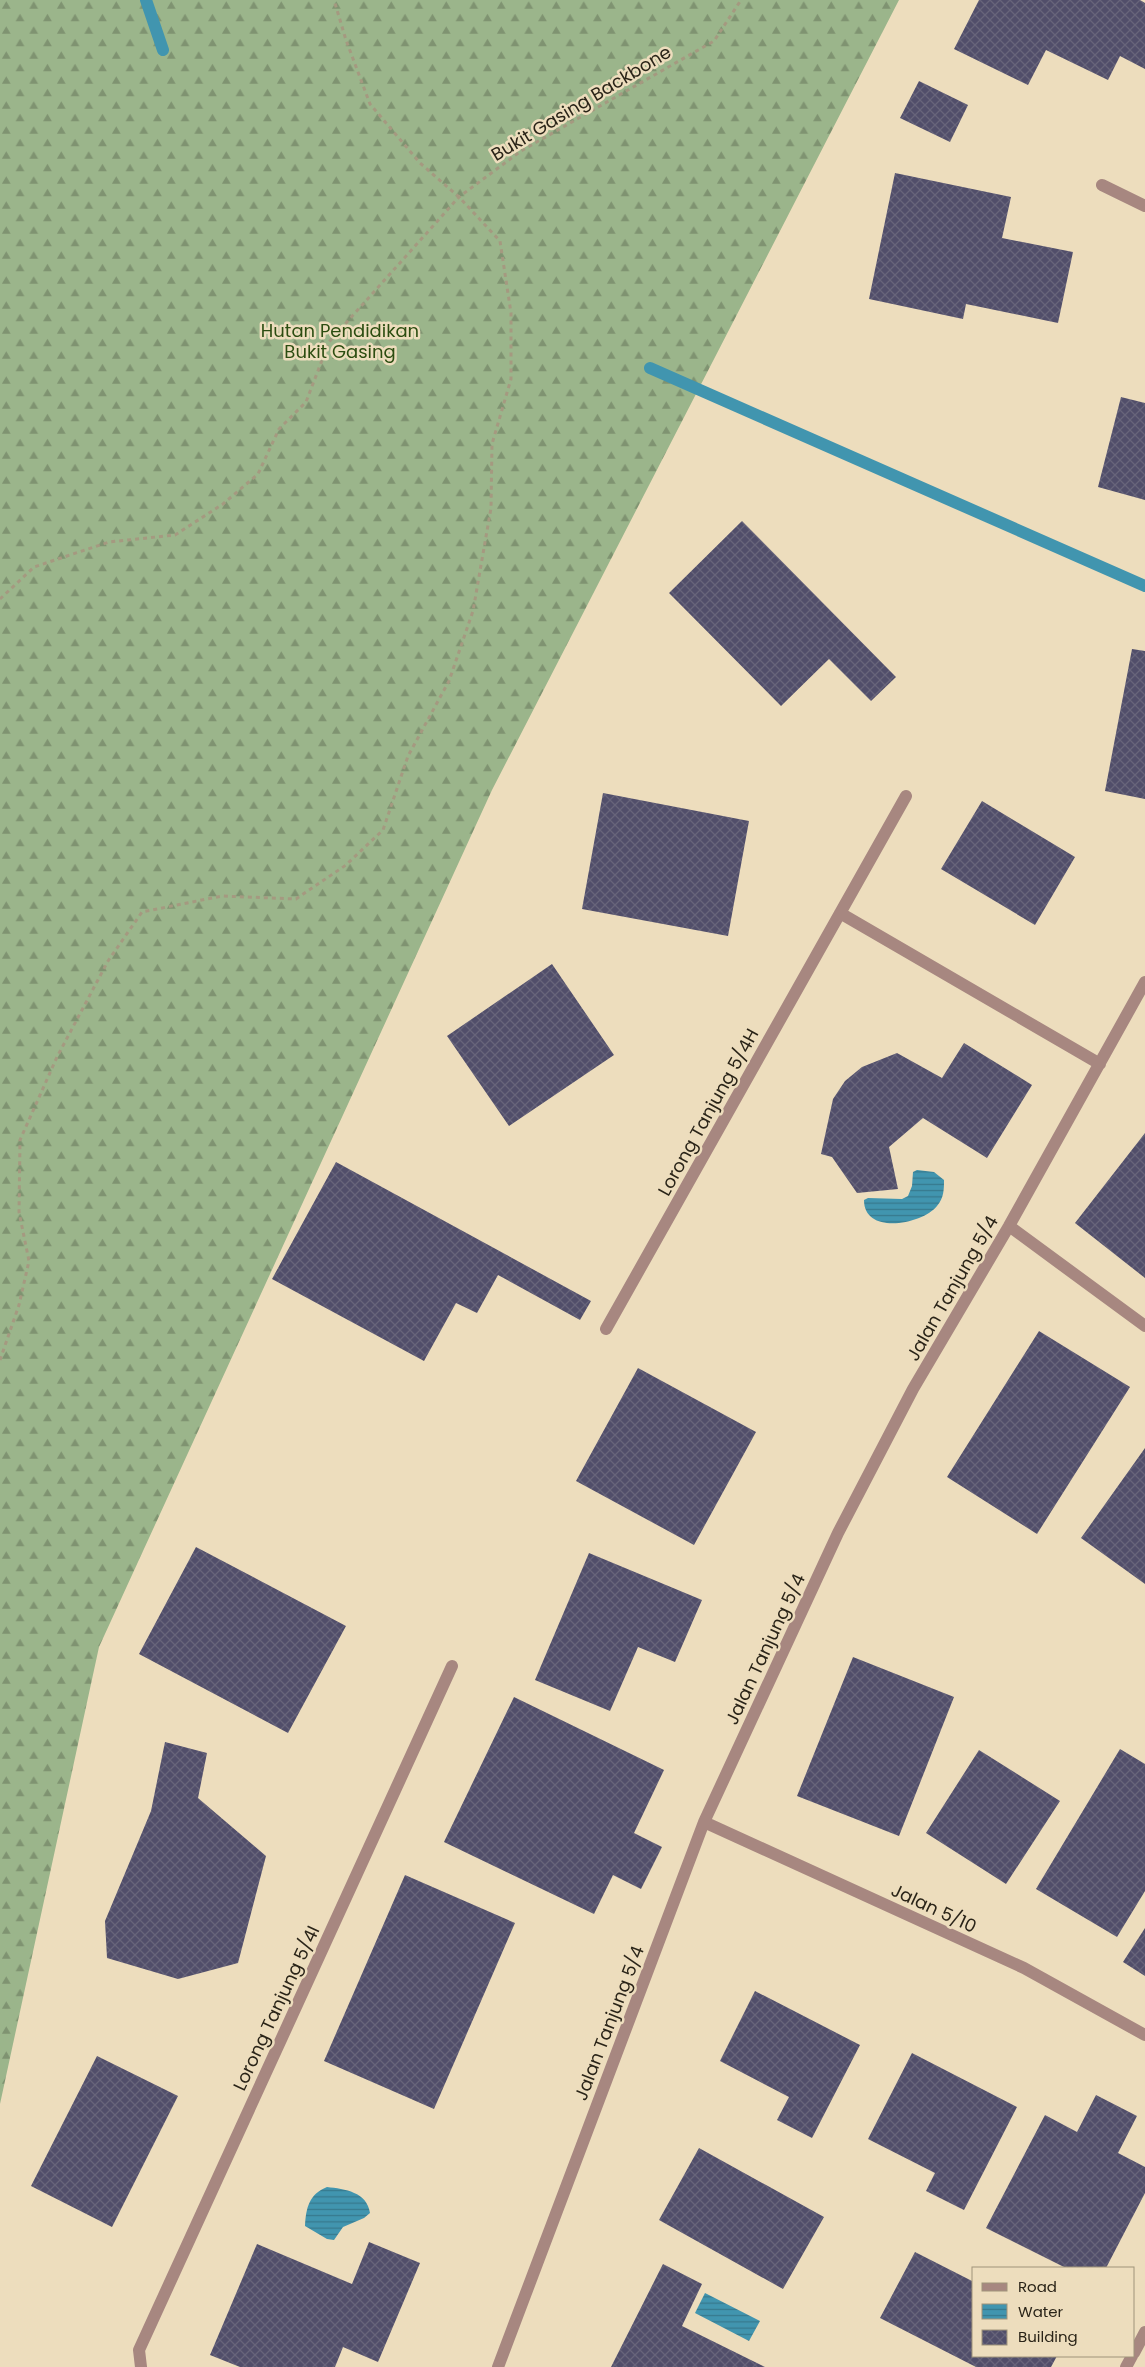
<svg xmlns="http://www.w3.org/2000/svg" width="1145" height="2367" viewBox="0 0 1145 2367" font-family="Poppins,sans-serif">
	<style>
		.forest { fill: url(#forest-firs) }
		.water { fill: url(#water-rules) }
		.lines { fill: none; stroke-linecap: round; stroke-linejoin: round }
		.stream { stroke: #4195af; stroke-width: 12 }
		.building { fill: url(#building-cross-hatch) }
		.path { stroke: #a59980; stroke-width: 3; stroke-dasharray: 4 4; stroke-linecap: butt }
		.street { stroke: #a78780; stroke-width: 12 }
		.labels { text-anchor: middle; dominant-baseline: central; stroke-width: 5; stroke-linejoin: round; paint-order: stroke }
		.street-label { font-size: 18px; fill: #2a2418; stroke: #edddbd }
		.park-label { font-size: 18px; fill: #2c4d11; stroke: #edddbd }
	</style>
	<defs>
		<pattern id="forest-firs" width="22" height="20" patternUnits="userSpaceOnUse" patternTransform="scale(1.25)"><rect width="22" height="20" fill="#9bb58b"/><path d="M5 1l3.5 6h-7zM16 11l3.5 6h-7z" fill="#7f9371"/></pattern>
		<pattern id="water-rules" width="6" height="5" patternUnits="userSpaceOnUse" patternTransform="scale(1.25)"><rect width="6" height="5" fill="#4195af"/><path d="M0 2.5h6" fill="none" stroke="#37798d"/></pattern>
		<pattern id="building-cross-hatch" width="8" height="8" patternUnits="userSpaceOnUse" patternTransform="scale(1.25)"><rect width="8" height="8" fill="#514e6a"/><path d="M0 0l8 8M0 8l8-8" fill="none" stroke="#67647a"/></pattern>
	</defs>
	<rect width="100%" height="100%" fill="#edddbd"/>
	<path class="forest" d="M0,0H899L492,790L99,1647L0,2104Z"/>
	<path class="water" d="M917,1170L934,1172L944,1180C944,1189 944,1198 937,1206C923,1224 864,1236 864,1200L868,1198L902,1199L908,1196L912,1186L913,1172Z
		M327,2187C345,2189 367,2192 370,2213L364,2218L343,2227L334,2240L327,2239L305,2226C306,2208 309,2194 327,2187Z
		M705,2293L760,2321L749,2341L695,2313Z"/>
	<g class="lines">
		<path class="stream" d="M146,0L163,50
			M650,368L1145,586"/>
	</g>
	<path class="building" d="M979,0H1140L1145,3V69L1120,56L1108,80L1046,50L1028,85L954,49Z
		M919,81L968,105L950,142L900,118Z
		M895,173L1011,197L1002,238L1073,252L1058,323L966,304L963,319L869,299Z
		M1121,397L1145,403V500L1098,487Z
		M742,521L896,677L871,701L829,659L781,706L669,593Z
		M1132,649L1145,651V799L1105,791Z
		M603,793L749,821L728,936L582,909Z
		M982,801L1075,857L1035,925L941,869Z
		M552,964L614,1055L509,1126L447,1036Z
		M964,1043L1032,1085L987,1158L923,1118L889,1147L898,1189L857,1193L832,1157L821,1154L833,1099L845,1081L862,1067L897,1053L942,1078Z
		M1145,1133V1278L1075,1223Z
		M336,1162L591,1301L580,1320L498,1275L477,1313L456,1303L424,1361L272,1279Z
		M1039,1331L1130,1387L1037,1534L947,1477Z
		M638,1368L756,1432L694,1545L576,1481Z
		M1145,1448V1584L1081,1538Z
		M196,1547L346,1626L288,1733L139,1654Z
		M589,1553L702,1600L675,1662L638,1647L610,1711L535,1680Z
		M853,1657L954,1697L899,1836L797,1796Z
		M514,1697L664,1770L634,1833L662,1847L641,1889L613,1875L594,1914L444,1842Z
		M165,1742L207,1753L198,1798L266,1856L238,1963L178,1979L107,1958L105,1921L151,1811Z
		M1120,1749L1145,1764V1891L1117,1937L1036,1889Z
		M979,1750L1060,1801L1006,1884L926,1833Z
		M405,1875L515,1923L434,2109L324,2061Z
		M1145,1928V1976L1123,1962Z
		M755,1991L860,2045L812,2138L777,2120L789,2097L720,2061Z
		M912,2053L1017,2107L964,2210L926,2191L935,2173L868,2139Z
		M97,2056L178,2096L112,2227L31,2186Z
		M1096,2095L1137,2116L1118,2153L1145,2167V2193L1106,2268H1066L986,2228L1045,2115L1077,2132Z
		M699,2148L824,2217L783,2289L659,2220Z
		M369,2242L420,2263L378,2362L343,2347L335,2367H240L210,2355L257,2244L352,2284Z
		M915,2252L974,2282V2356H1057L1051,2367H976L880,2318Z
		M663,2264L702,2284L682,2326L765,2367H611Z"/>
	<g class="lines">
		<path class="path" d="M0,599L34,567L109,542L175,535L223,504L258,474L279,429L306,402L329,342L459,197L521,151L714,41L741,0
			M0,1360L19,1305L29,1261L19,1212L20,1140L57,1057L108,961L142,912L222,896L296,899L346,865L383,830L408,756L449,681L473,611L491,508L492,444L511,379V313L500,241L459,197L420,163L370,104L346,40L334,0"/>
		<path class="street" d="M1102,185L1145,206
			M840,913L1100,1064
			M1009,1226L1145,1326
			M606,1329L906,796
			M704,1822L1024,1968L1145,2035
			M1134,2353L1145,2332
			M141,2367L139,2350L452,1666
			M498,2367L704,1822L838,1533L913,1389L1009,1226L1145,982
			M1126,2367L1132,2356"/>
	</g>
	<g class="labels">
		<g class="street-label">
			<text transform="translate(581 103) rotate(-31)">Bukit Gasing Backbone</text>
			<text transform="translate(708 1112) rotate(-61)">Lorong Tanjung 5/4H</text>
			<text transform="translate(952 1288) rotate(-60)">Jalan Tanjung 5/4</text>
			<text transform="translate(765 1649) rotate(-65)">Jalan Tanjung 5/4</text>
			<text transform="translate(934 1908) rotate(25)">Jalan 5/10</text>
			<text transform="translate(276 2008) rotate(-65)">Lorong Tanjung 5/4I</text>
			<text transform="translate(609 2023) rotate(-69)">Jalan Tanjung 5/4</text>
		</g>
		<g class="park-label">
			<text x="340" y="330">Hutan Pendidikan<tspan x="340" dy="21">Bukit Gasing</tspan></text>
		</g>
	</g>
	<rect x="972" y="2267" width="162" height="90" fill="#edddbd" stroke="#9f937b"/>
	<rect x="982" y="2283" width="25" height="8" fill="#a78780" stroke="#9f937b"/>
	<text x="1018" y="2292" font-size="15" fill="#2a2418">Road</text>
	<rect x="982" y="2304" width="25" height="15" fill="url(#water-rules)" stroke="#9f937b"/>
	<text x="1018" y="2317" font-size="15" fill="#2a2418">Water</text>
	<rect x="982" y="2330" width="25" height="15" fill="url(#building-cross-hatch)" stroke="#9f937b"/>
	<text x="1018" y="2342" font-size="15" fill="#2a2418">Building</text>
</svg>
